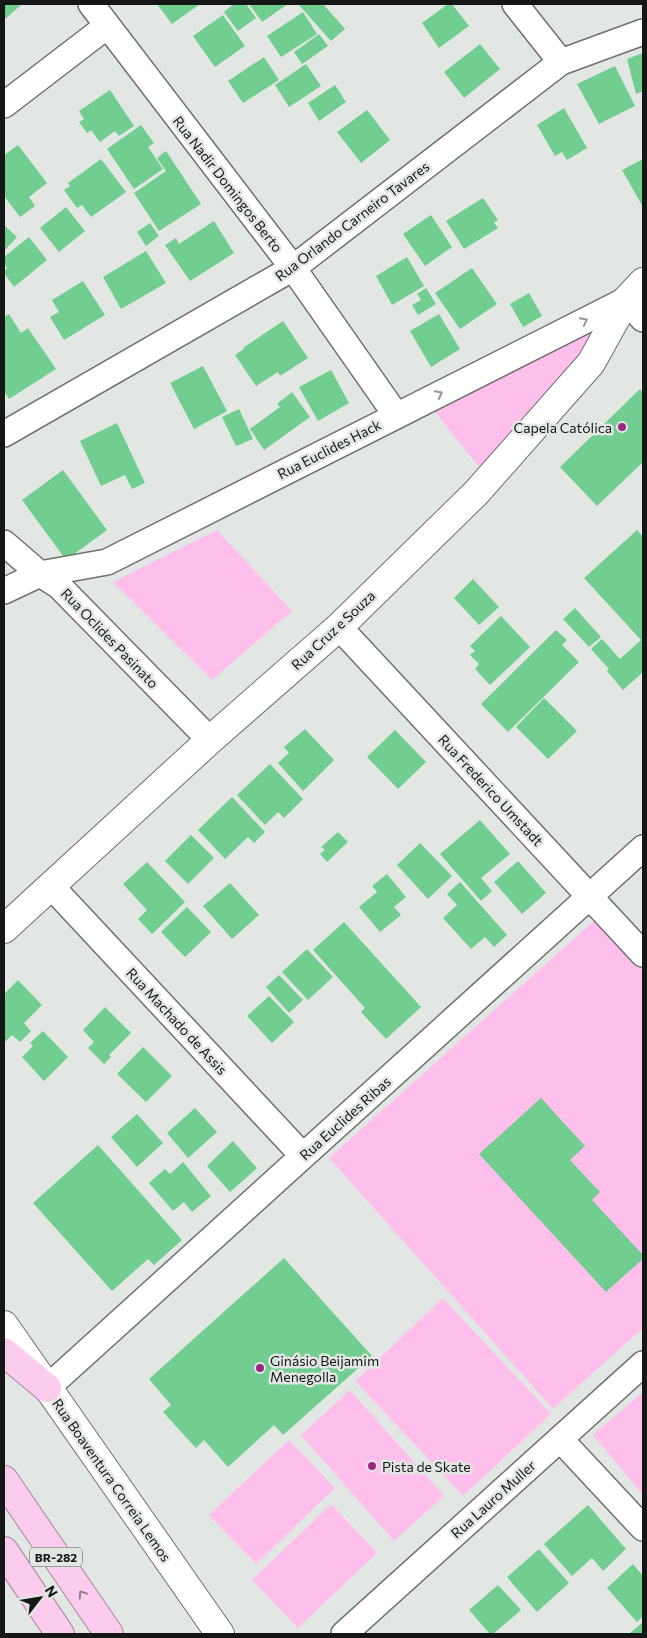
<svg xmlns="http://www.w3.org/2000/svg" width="647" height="1638" viewBox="0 0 647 1638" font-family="Commissioner,sans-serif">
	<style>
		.green { fill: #ffbfec }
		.building { fill: #71ce90 }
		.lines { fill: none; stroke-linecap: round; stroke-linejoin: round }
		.minor-casing { stroke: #6e726f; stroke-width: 28 }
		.tertiary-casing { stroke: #6e726f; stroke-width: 30 }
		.trunk-casing { stroke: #ab84a0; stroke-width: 30 }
		.minor { stroke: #fff; stroke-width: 25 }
		.tertiary { stroke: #fff; stroke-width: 28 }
		.trunk { stroke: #fcccee; stroke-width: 28 }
		.oneway { stroke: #969796 }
		.oneway2 { stroke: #947b8d }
		.poi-dot { fill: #9b2783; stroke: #e2e7e3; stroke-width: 2 }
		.labels { text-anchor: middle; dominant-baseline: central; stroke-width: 5; stroke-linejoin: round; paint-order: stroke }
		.shield { fill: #e2e7e3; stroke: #525554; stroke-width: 1 }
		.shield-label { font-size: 12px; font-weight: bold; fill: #151716 }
		.street-label { font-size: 14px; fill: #151716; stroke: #e2e7e3 }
		.poi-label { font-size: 14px; fill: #151716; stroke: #e2e7e3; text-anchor: start }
	</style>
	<rect width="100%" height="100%" fill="#e2e7e3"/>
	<path class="green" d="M618,311L479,467L434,411Z
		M217,530L292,611L212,680L113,582Z
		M597,918L643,971V1328L553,1409L329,1158Z
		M443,1298L551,1414L463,1496L355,1381Z
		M350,1390L444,1496L394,1541L301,1435Z
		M643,1392V1495L593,1435Z
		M289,1440L335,1488L256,1564L209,1515Z
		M331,1504L377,1553L298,1628L252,1580Z"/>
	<path class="building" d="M4,4H22L4,20Z
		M157,4H200L172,24Z
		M234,4H246L256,18L238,31L224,12Z
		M249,4H288L262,22Z
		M300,4H323L345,29L331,41L299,5Z
		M448,4H452L469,26L439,48L422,23Z
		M303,12L317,34L281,57L267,36Z
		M223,15L245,46L215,67L193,36Z
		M319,34L328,46L302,64L294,52Z
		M480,44L500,69L464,98L444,72Z
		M643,53V91L636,94L627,59Z
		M264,57L279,80L243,103L228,81Z
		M306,64L321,86L289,107L275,85Z
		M615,66L635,106L599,124L577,84Z
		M335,85L346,102L319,121L308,103Z
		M110,90L134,126L119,136L115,131L100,142L91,130L87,133L79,122L84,119L79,111Z
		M564,108L587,148L567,160L562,152L555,156L537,125Z
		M367,110L390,140L361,163L337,132Z
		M141,125L154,143L148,147L163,169L134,189L107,149Z
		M18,145L47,183L29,197L35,206L20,217L4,196V155Z
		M166,151L201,204L159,231L134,193L166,171L157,158Z
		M101,159L126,192L91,217L82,205L77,208L64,190L70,186L68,183Z
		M643,159V207L622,170Z
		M483,198L498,220L494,222L498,228L464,249L446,221Z
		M66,207L85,231L59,252L40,228Z
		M431,215L452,247L425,266L403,234Z
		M214,221L234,253L190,281L165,245L176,238L179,244Z
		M150,223L159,236L146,246L137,232Z
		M4,225L17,237L4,251Z
		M29,237L47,260L14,287L4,273V271L7,268L4,263V257Z
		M146,251L166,283L121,309L103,277Z
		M407,257L424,286L392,305L376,276Z
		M472,268L497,304L460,329L435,293Z
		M83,281L105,315L64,340L50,317L59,312L52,300Z
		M426,288L436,304L418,315L412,305L421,300L417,294Z
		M529,293L542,316L523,327L510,304Z
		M9,314L21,333L28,328L56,369L9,399L4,391V317Z
		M439,314L460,349L431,367L410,331Z
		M283,321L308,358L280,376L278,372L256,386L235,355L244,349L243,348Z
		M203,366L227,411L194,429L170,383Z
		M331,370L349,403L318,421L299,387Z
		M640,389L643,393V462L597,506L560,467Z
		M292,392L310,417L264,450L250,429L280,407L277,404Z
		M239,409L253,439L236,446L222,417Z
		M117,423L145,483L132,489L125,475L101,486L80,441Z
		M63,470L107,530L66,560L22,500Z
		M637,530L643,537V672L623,690L607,671L609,669L591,649L602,639L620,659L641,640L584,578Z
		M473,579L499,607L479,625L454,598Z
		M575,608L601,637L589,647L563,619Z
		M501,616L530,647L490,685L475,669L479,664L470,655L475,651L470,646Z
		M556,630L567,640L562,645L579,662L508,732L481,704Z
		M544,698L577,731L548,759L516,727Z
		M305,729L334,760L303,791L278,763L289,753L284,747Z
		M395,730L426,762L398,789L367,757Z
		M270,764L303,799L284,818L278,812L265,825L237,795Z
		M232,797L265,832L254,843L248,837L225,859L198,830Z
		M480,820L510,854L481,878L492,891L481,901L440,854Z
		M338,832L348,842L327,862L320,854L325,850L321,847Z
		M191,835L214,858L188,884L165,861Z
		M420,843L452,876L428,899L397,865Z
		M518,861L546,893L522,914L494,882Z
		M147,862L185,902L152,934L138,919L147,910L123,884Z
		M387,874L406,897L394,907L401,915L380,932L359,907L377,892L372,886Z
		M460,882L507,935L494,947L485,937L471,949L443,918L457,905L447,894Z
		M230,883L259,915L232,939L203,906Z
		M187,907L211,932L185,957L161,932Z
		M344,922L421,1007L386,1039L361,1012L365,1008L313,950Z
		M307,949L333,977L308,1000L282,972Z
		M279,975L303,1000L289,1013L266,987Z
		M18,980L42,1005L24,1023L31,1031L20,1042L12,1035L5,1042L4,1041V994Z
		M269,996L294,1022L272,1043L247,1016Z
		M105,1007L131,1033L109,1055L111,1057L104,1064L88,1048L94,1042L83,1030Z
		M43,1031L68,1057L44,1081L22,1057L33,1046L30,1043Z
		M143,1047L172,1076L146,1102L117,1074Z
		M541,1098L585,1146L570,1160L600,1192L592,1200L643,1255V1259L606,1292L479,1154Z
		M195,1108L217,1132L188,1158L167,1133Z
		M137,1114L163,1143L137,1167L111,1137Z
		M233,1141L257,1168L230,1192L207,1166Z
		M98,1145L182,1240L154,1265L148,1259L112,1291L33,1203Z
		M183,1162L211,1196L192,1212L184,1202L173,1211L149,1183L165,1169L170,1174Z
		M284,1258L372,1356L283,1435L274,1425L228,1467L204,1440L196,1448L163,1412L171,1405L149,1379Z
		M588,1505L626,1549L603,1571L592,1558L572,1576L544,1544Z
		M539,1549L569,1583L537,1612L507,1577Z
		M633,1564L643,1576V1616L637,1622L607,1588Z
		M498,1585L521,1610L493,1634H490L469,1610Z
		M643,1622V1634H629Z"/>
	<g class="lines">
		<g class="minor-casing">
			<path id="minor" d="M91,4L293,268L396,415
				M515,4L561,62
				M4,105L107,26
				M4,434L293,268L561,62L643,32
				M4,543L40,574L59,586L210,740
				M4,591L40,574L107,562L626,300L643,319
				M339,627L643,954
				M52,887L303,1156
				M47,1388L643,848
				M560,1439L643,1528
				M344,1634L643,1364"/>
		</g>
		<g class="tertiary-casing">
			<path id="tertiary" d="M4,929L210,740L339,627L476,493L591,363L626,300L643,282
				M4,1325L220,1634"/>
		</g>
		<g class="trunk-casing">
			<path id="trunk" d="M4,1352L47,1388
				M4,1480L109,1634
				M4,1551L60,1634"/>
		</g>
		<use href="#minor" class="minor"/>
		<use href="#tertiary" class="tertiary"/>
		<use href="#trunk" class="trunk"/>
	</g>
	<defs><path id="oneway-chevron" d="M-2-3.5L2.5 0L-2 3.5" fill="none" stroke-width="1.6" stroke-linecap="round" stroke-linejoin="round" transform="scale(1.25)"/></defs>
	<g class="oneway">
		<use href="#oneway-chevron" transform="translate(584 321) rotate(-27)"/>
		<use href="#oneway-chevron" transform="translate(439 394) rotate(-27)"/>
	</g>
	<use class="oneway2" href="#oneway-chevron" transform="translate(82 1594) rotate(-124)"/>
	<g class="poi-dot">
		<circle cx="622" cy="427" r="5"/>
		<circle cx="260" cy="1368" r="5"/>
		<circle cx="372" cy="1466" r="5"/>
	</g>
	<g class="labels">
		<rect class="shield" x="30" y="1547.5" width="52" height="19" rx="4"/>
		<g class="shield-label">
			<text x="56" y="1557">BR-282</text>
		</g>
		<g class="street-label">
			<text transform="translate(228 184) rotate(52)">Rua Nadir Domingos Berto</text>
			<text transform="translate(352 221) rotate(-37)">Rua Orlando Carneiro Tavares</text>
			<text transform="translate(329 449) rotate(-27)">Rua Euclides Hack</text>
			<text transform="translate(333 630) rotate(-43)">Rua Cruz e Souza</text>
			<text transform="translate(110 638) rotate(46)">Rua Oclides Pasinato</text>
			<text transform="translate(491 790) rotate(47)">Rua Frederico Umstadt</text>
			<text transform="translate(177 1021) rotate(47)">Rua Machado de Assis</text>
			<text transform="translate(345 1118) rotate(-42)">Rua Euclides Ribas</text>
			<text transform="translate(112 1480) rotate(55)">Rua Boaventura Correia Lemos</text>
			<text transform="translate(493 1499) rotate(-42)">Rua Lauro Muller</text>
		</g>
		<g class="poi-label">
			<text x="612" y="427" text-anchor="end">Capela Católica</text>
			<text x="270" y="1360">Ginásio Beijamim<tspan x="270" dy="16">Menegolla</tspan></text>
			<text x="382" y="1466">Pista de Skate</text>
		</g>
	</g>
	<rect width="647" height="1638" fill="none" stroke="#151716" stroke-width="10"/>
	<g transform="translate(40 1598) rotate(59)" stroke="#e2e7e3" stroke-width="4" paint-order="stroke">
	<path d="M0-4L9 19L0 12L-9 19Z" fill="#151716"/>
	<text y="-8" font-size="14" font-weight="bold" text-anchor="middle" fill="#151716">N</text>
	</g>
</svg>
